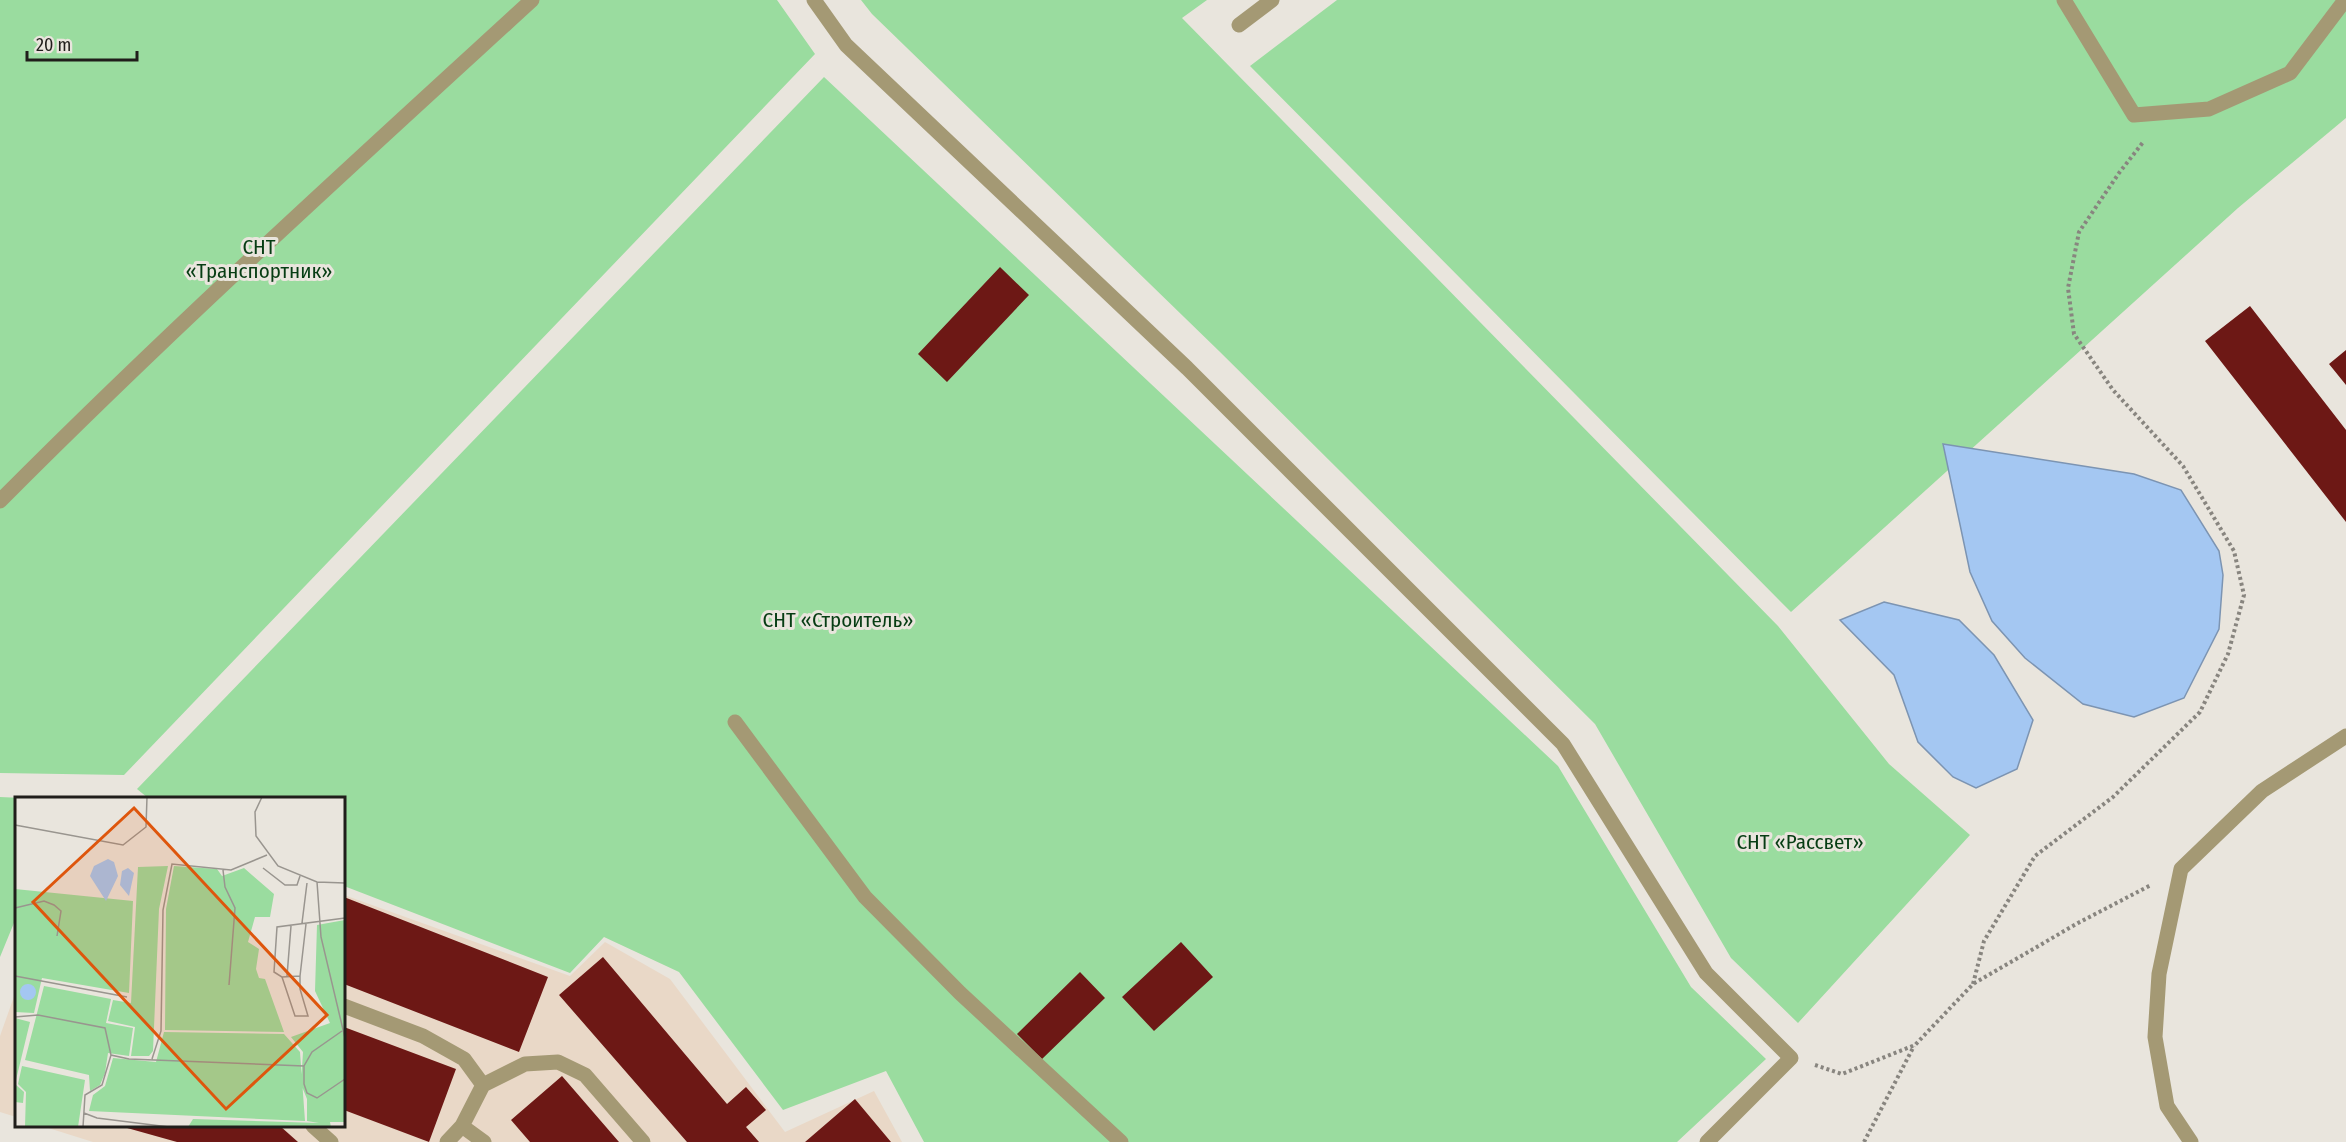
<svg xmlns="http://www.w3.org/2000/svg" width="2346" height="1142" viewBox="0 0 2346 1142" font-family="'Fira Sans Condensed',sans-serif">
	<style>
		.industrial { fill: #e9d8c7 }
		.green { fill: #9adc9f }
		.water { fill: #a4c7f2; stroke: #7c94b2; stroke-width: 1.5 }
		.building { fill: #6d1815 }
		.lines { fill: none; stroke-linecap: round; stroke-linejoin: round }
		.path { stroke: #88857f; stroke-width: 4; stroke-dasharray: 3 3; stroke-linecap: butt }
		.service { stroke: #a49974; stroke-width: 15 }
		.minor { stroke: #a49974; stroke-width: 15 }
		.labels { text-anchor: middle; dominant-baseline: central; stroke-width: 6; stroke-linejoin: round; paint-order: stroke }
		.park-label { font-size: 21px; fill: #063d13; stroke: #e9e5dd }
		.inset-road { fill: none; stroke: #99958f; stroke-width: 1.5 }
		.view { fill: #de560d; fill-opacity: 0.15; stroke: #de560d; stroke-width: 3 }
		.inset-edge { fill: none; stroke: #201e1b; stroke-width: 3 }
	</style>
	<rect width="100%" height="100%" fill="#e9e5dd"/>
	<path class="industrial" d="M344,895L570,976L605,942L670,979L785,1132L874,1091L902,1142H93L42,1126H344Z
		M16,991V1117L0,1112V1036Z"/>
	<path class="green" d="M0,0H777L815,54L124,775L0,773Z
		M861,0H1207L1182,18L1778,626L1889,764L1970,835L1798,1023L1731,958L1595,724L1219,351L872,14Z
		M1337,0H2346V118L2238,208L1791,612L1250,66Z
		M824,77L1558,766L1691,987L1766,1059L1677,1142H924L886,1071L783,1110L679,972L604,937L570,973L344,886V798H148L137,789Z
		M0,797L22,798H16V918L0,957Z"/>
	<path class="water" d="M1943,444L2134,474L2181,490L2219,551L2223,575L2219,629L2184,698L2134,717L2083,704L2025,658L1992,621L1970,572Z
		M1884,602L1959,620L1994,655L2033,720L2017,769L1976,788L1953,777L1918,742L1894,675L1840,620Z"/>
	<path class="building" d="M1000,267L1029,295L947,382L918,354Z
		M2250,306L2346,430V522L2205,341Z
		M2346,350V385L2329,364Z
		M344,897L548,977L519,1052L344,984Z
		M1181,942L1213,977L1154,1031L1122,997Z
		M603,957L727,1104L746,1087L766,1110L746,1127L759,1142H687L559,995Z
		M1080,972L1105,998L1042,1059L1017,1034Z
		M344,1027L456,1069L429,1142L344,1110Z
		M562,1076L619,1142H530L511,1120Z
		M855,1099L891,1142H805Z
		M120,1126H280L298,1142H177Z"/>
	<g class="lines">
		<path class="path" d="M1973,984L1984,941L2035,856L2113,797L2200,712L2228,654L2244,595L2234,551L2183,466L2113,390L2074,334L2068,288L2079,232L2119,173L2144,141
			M1815,1065L1842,1074L1915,1045L1973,984L2078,923L2151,885
			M1864,1142L1914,1046"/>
		<path class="service" d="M814,0L846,45L1187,368L1563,744L1706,973L1791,1058L1707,1142
			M735,722L865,897L960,993L1121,1142
			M344,1006L423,1036L464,1059L483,1085
			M313,1126L331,1142
			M462,1126L484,1142
			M447,1142L462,1126L483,1085L525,1064L558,1062L585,1075L643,1142
			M2191,1142L2167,1106L2155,1037L2159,974L2181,869L2262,791L2346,736"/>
		<path class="minor" d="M2064,0L2134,115L2209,109L2290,73L2345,0
			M1239,25L1272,0
			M0,501C172,328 353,164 532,0"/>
	</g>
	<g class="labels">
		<g class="park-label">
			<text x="259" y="247">СНТ<tspan x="259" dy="24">«Транспортник»</tspan></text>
			<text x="838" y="620">СНТ «Строитель»</text>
			<text x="1800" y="842">СНТ «Рассвет»</text>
		</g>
	</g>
	<g transform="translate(15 797)">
		<rect width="330" height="330" fill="#e9e5dd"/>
		<path d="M153,69L144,112L138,254L134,259H116L120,230L93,224L98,203L116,206L123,70ZM159,69L202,72L207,79L229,71L259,97L255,120H240L233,145L244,152L241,172L244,181L250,182L269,235L150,233L151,112ZM0,92L118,104L114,196L27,181L19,216L0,215ZM330,123V325H315L316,330H173L178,322L304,326L292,324V302L286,287L288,255L276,240L315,226L300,194L302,128ZM29,189L96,202L91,226L118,231L114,259L93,256L90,276L85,288L75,294L74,278L10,263ZM0,221L15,225L0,287L9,295L8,306L0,305ZM149,235L269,237L285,255L290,324L74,314L78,298L90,289L98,261L141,265ZM7,269L70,283L63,330H10L11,295L3,287Z" fill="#9adc9f"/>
		<path d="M93,62L99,65L103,79L91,104L75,79L79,69ZM113,71L119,76L114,99L105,88L107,74ZM5 195a8 8 0 1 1 16 0a8 8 0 1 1-16 0Z" fill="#a4c7f2"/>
		<path class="inset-road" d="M247,0L240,15L241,39L263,69L302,85L330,86M0,28L108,48L131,30L132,0M248,71L270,88H282L285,79M208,73L210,90L220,111L214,188M302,85L306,140L330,241M0,111L29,104L39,108L46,114L42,139M287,126L292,86M0,179L112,200M272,179L276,129M285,179L291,127M267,180L285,179V192L293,219H280L267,180L259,175L262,130L330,121M0,220L23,218L90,231L96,258L114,262L289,269M327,234L297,255L289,269V287L292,296L302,301L330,282M137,262L146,234L148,113L157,67L216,73L252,58M69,316L82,321L154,330M68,330L70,298L87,288L96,258"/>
		<path class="view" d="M119,11L312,218L211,312L18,105Z"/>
		<rect width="330" height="330" class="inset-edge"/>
	</g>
	<path d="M27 51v9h110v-9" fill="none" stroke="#201e1b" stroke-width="3"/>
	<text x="36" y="51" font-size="18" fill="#201e1b" stroke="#e9e5dd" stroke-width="4.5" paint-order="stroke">20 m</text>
</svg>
